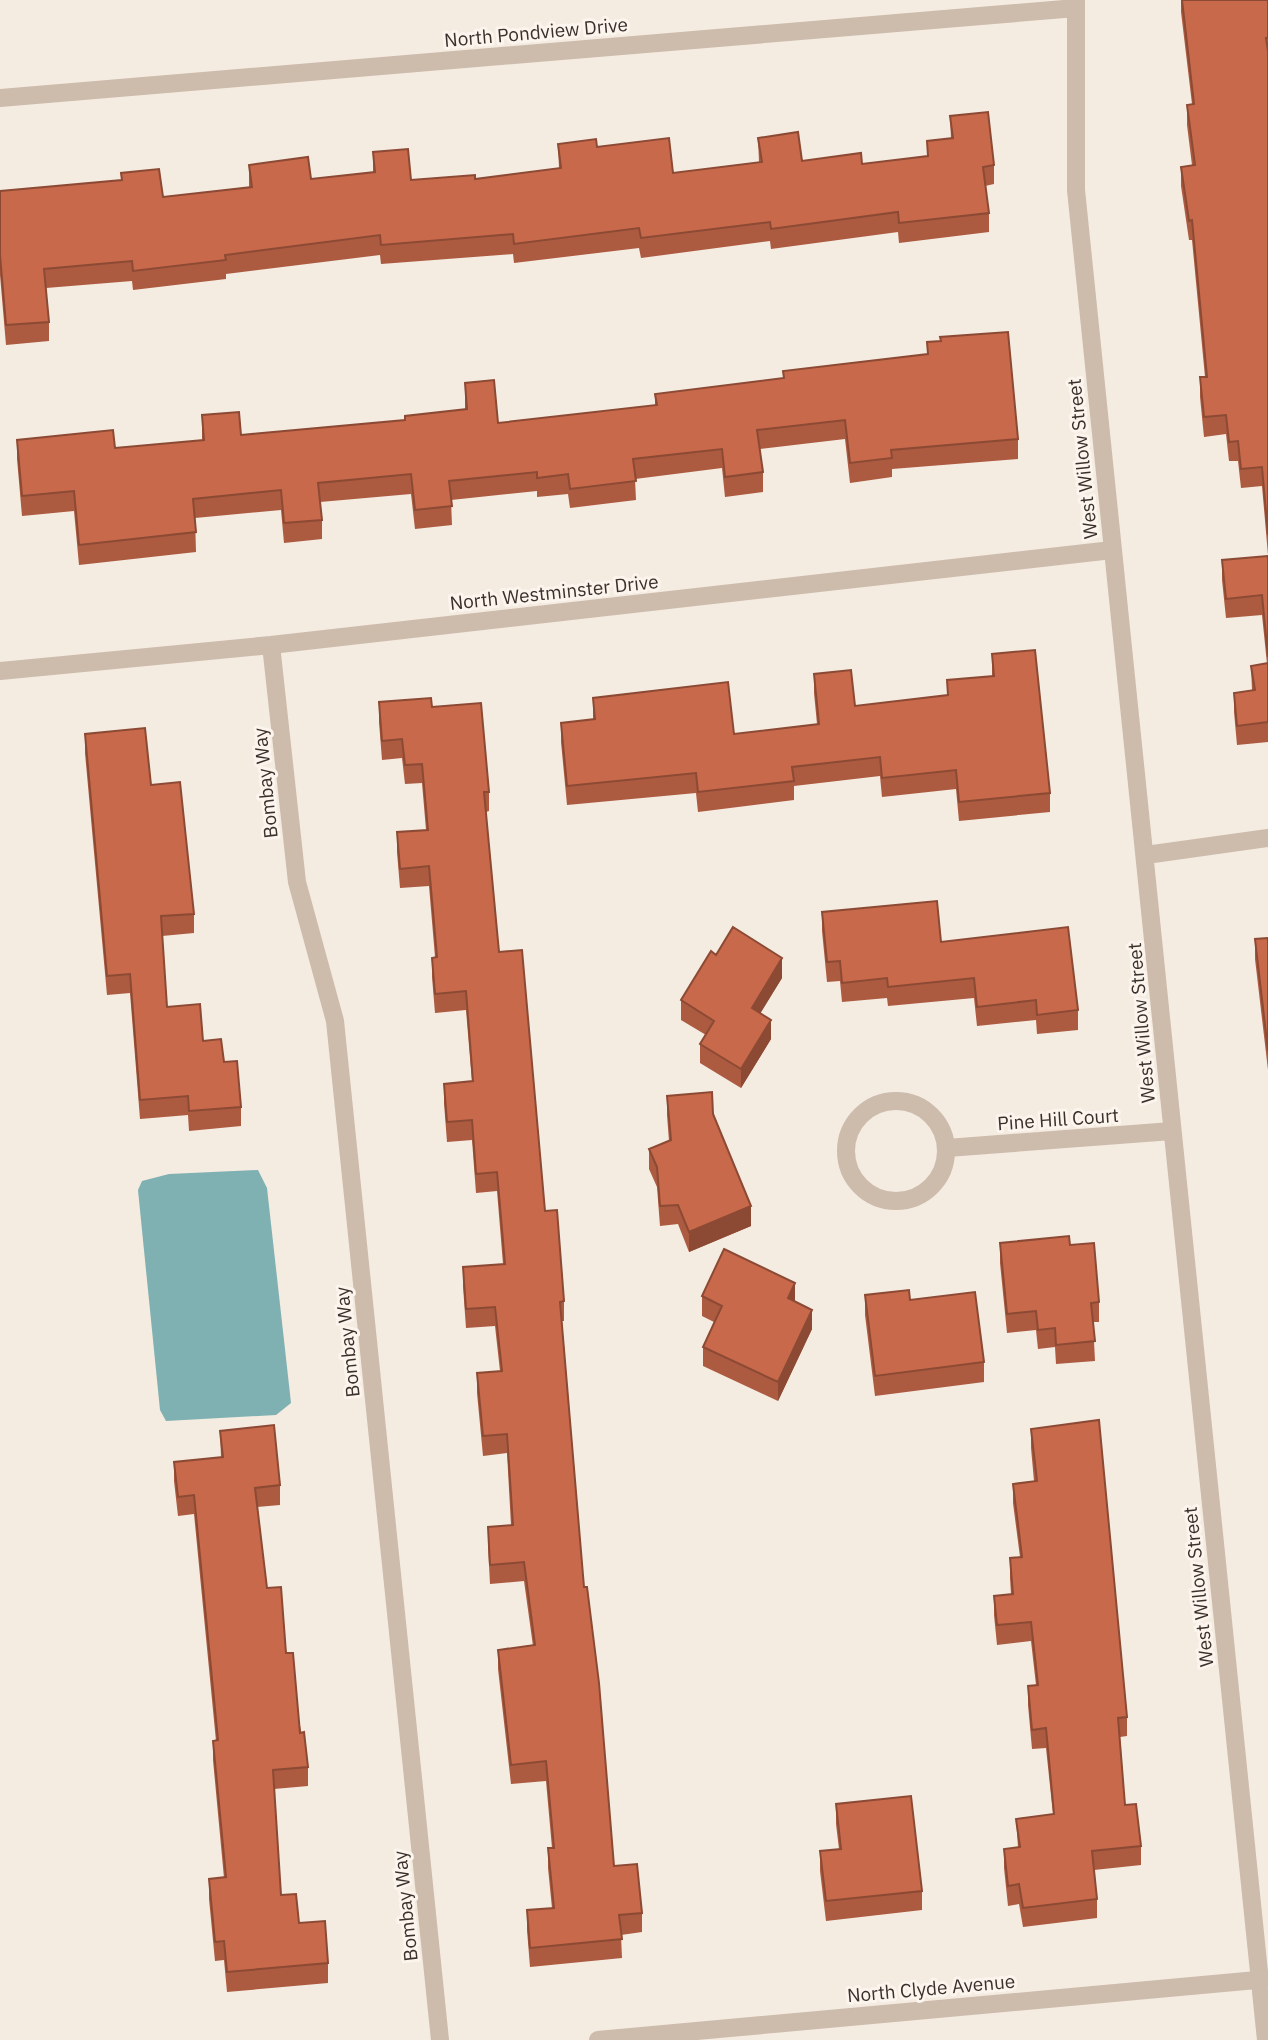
<svg xmlns="http://www.w3.org/2000/svg" width="1268" height="2040" viewBox="0 0 1268 2040" font-family="'IBM Plex Sans',sans-serif">
	<style>
		.water { fill: #7fb0b2 }
		.lines { fill: none; stroke-linecap: round; stroke-linejoin: round }
		.street { stroke: #cdbbac; stroke-width: 18 }
		.wall { fill: #ac5a40 }
		.shaded-wall { fill: #8c4a34 }
		.building { fill: #c8694b; stroke: #8c4a34; stroke-width: 2 }
		.labels { text-anchor: middle; dominant-baseline: central; stroke-width: 6; stroke-linejoin: round; paint-order: stroke }
		.street-label { font-size: 19px; fill: #3b302b; stroke: #fbf5ee }
	</style>
	<rect width="100%" height="100%" fill="#f4ebe1"/>
	<path class="water" d="M258,1170L267,1188L291,1403L276,1415L166,1421L160,1410L138,1190L142,1181L169,1174Z"/>
	<g class="lines">
		<path class="street" d="M1076,0V190L1266,2040
			M0,98L1076,8
			M271,645L297,882L335,1021L440,2040
			M0,671L271,645L1112,550
			M1146,855L1268,838
			M846 1151a50 50 0 1 1 100 0a50 50 0 1 1-100 0Z
			M947,1148L1172,1131
			M598,2040L1268,1979"/>
	</g>
	<path class="wall" d="M1181,0H1268V555L1262,486L1241,488L1238,461H1229L1226,434L1204,437L1200,397V377H1205L1192,240H1189L1181,186V167L1192,165L1187,125V105L1192,104L1181,12Z
		M950,116L994,165V184L985,186L989,213V232L899,243L898,232L771,249L770,241L641,258L639,248L514,263L513,254L381,264L380,255L226,274V279L133,290L132,281L46,288L49,322V341L6,345L0,275V191L121,180V173L163,197L249,187V165L311,179L373,172V152L411,180L475,179L559,168L558,144L597,147L673,173L759,162L758,138L802,161L862,164L927,156V141L951,138Z
		M927,342L1018,439V459L892,469V477L850,483L845,439L760,449L763,472V492L725,497L722,468L635,479L636,500L570,508L568,494L537,497V491L451,500L452,525L415,529L411,494L320,502L322,520V539L284,543L281,510L195,518L196,552L79,565L74,511L22,516L17,459V440L115,448L202,440V415L241,435L405,420L465,409V383L498,423L655,405V394L783,378V371L927,354Z
		M1268,556V742L1237,745L1234,712V693L1252,690L1251,666L1267,664L1262,615L1226,618L1222,580V560Z
		M992,654L1050,793V812L959,821L956,789L882,797L880,776L794,786V800L698,812L696,793L567,805L561,742V723L593,719V698L734,734L817,724L814,693V674L855,706L947,695V680L992,676Z
		M379,702L432,707L489,792V811L486,812L499,952L545,1211L564,1301V1321H562L584,1587L614,1866L642,1913V1932L621,1935L622,1958L530,1967L527,1930V1910L552,1908L548,1868V1848H552L546,1781L511,1784L498,1669V1650L533,1646L524,1581L490,1584L488,1546V1527L511,1525L507,1453L483,1456L477,1393V1373L500,1371L495,1326L466,1328L463,1286V1267L503,1264L497,1191L476,1193L472,1140L447,1142L444,1103V1084L472,1082L466,1010L435,1013L432,977V958L435,957L429,886L400,888L397,852V832L426,830L422,783L405,784L402,758L382,760L379,722Z
		M85,734L151,785L194,914V933L162,936L167,1007L203,1041L224,1062L241,1107V1126L189,1131L188,1115L140,1119L130,993L107,995L85,753Z
		M822,912L941,942L1078,1010V1030L1037,1034L1036,1020L977,1026L974,998L888,1006L887,998L842,1002L840,981L827,982L822,931Z
		M1268,938V1070L1255,959V939Z
		M716,955L782,978L760,1013L771,1039L741,1088L700,1063V1044L706,1035L681,1020V1000Z
		M667,1096L713,1114L751,1226L689,1252L678,1224L660,1226L657,1187L649,1169V1149L669,1141L667,1115Z
		M1000,1243L1070,1245L1099,1302V1322H1093L1095,1361L1056,1364L1055,1347L1038,1349L1036,1330L1007,1333L1000,1263Z
		M865,1295L910,1300L984,1362V1382L875,1396L865,1315Z
		M702,1296L795,1302L812,1329L778,1401L703,1366V1347L714,1322L702,1316Z
		M1031,1429L1127,1717V1736L1120,1737L1125,1805L1141,1846V1865L1094,1870L1097,1899V1918L1023,1927L1019,1904L1008,1906L1004,1868V1849L1018,1847L1016,1819L1053,1814L1046,1748L1032,1749L1028,1705V1686L1036,1685L1031,1641L997,1645L994,1615V1596L1011,1594L1010,1578V1558L1020,1557L1013,1503V1484L1034,1481L1031,1448Z
		M220,1431L280,1485V1505L257,1507L267,1588L286,1653L308,1767V1786L274,1789L281,1895L299,1923L328,1963V1983L227,1992L224,1960L215,1961L209,1899V1879L224,1878L213,1760V1741H216L194,1514L178,1516L174,1481V1462L221,1457Z
		M836,1804L922,1891V1910L826,1921L820,1871V1851L839,1849L836,1824Z"/>
	<path class="shaded-wall" d="M782,958V978L752,1027V1008Z
		M771,1020V1039L741,1088V1069Z
		M751,1206V1226L689,1252V1232Z
		M795,1283V1302L788,1298Z
		M812,1310V1329L778,1401V1382Z"/>
	<path class="building" d="M1182,0H1268V38H1266L1268,51V535L1262,467L1241,469L1238,441L1229,442L1226,415L1204,417L1200,377H1207L1192,220L1189,221L1181,167L1195,165L1187,105L1194,104Z
		M988,112L994,165L983,167L989,213L899,223L898,212L771,229L770,222L641,238L639,228L514,244L513,234L381,245L380,235L225,255L226,260L133,271L132,261L44,269L49,322L6,325L0,255V191L122,180L121,173L159,169L163,197L252,187L249,165L308,157L311,179L375,172L373,152L408,149L411,180L475,175V179L561,168L558,144L596,139L597,147L669,138L673,173L762,162L758,138L798,132L802,161L861,153L862,164L928,156L927,141L953,138L950,116Z
		M1008,332L1018,439L891,450L892,458L850,463L845,420L757,430L763,472L725,477L722,449L633,459L636,481L570,489L568,474L537,478V472L449,481L452,506L415,510L411,474L318,483L322,520L284,523L281,490L193,499L196,532L79,545L74,491L22,496L17,440L113,430L115,448L204,440L202,415L239,412L241,435L405,420V416L467,409L465,383L494,380L498,423L657,405L655,394L784,378L783,371L928,354L927,342L941,341L940,337Z
		M1268,556V657L1262,595L1226,599L1222,560Z
		M1035,650L1050,793L959,802L956,770L882,778L880,757L792,767L794,781L698,792L696,773L567,786L561,723L595,719L593,698L728,682L734,734L819,724L814,674L851,670L855,706L948,695L947,680L994,676L992,654Z
		M1268,663V722L1237,726L1234,693L1255,690L1251,666Z
		M431,698L432,707L481,703L489,792H484L499,952L522,950L545,1211L557,1210L564,1301L560,1302L584,1587H587L599,1683L614,1866L637,1864L642,1913L619,1915L622,1939L530,1948L527,1910L554,1908L548,1848H554L546,1761L511,1765L498,1650L535,1645L524,1562L490,1565L488,1527L513,1525L507,1434L483,1436L477,1373L502,1371L495,1307L466,1309L463,1267L505,1264L497,1172L476,1174L472,1120L447,1122L444,1084L473,1081L466,991L435,994L432,958L437,957L429,866L400,869L397,832L428,830L422,764L405,765L402,739L382,741L379,702Z
		M145,728L151,785L180,782L194,914L161,916L167,1007L200,1004L203,1041L221,1039L224,1062L237,1061L241,1107L189,1111L188,1096L140,1100L130,974L107,976L85,734Z
		M937,901L941,942L1068,927L1078,1010L1037,1015L1036,1000L977,1007L974,978L888,987L887,978L842,983L840,961L827,962L822,912Z
		M733,927L782,958L752,1008L771,1020L741,1069L700,1044L714,1021L681,1000L711,951L716,955Z
		M1268,938V1051L1255,939Z
		M712,1092L713,1114L751,1206L689,1232L678,1205L660,1206L657,1167L649,1149L671,1140L667,1096Z
		M1069,1236L1070,1245L1094,1243L1099,1302L1091,1303L1095,1341L1056,1345L1055,1328L1038,1330L1036,1311L1007,1314L1000,1243Z
		M724,1249L795,1283L788,1298L812,1310L778,1382L703,1347L722,1306L702,1296Z
		M909,1290L910,1300L975,1292L984,1362L875,1376L865,1295Z
		M1099,1420L1127,1717L1118,1718L1125,1805L1136,1804L1141,1846L1092,1851L1097,1899L1023,1908L1019,1884L1008,1886L1004,1849L1020,1847L1016,1819L1054,1814L1046,1728L1032,1730L1028,1686L1038,1685L1031,1622L997,1625L994,1596L1013,1594L1010,1558L1022,1557L1013,1484L1037,1481L1031,1429Z
		M274,1425L280,1485L255,1488L267,1588L281,1587L286,1653H293L300,1733L304,1732L308,1767L273,1770L281,1895L296,1894L299,1923L325,1921L328,1963L227,1972L224,1941L215,1942L209,1879L226,1877L213,1741L218,1740L194,1495L178,1497L174,1462L223,1457L220,1431Z
		M911,1796L922,1891L826,1901L820,1851L841,1849L836,1804Z"/>
	<g class="labels">
		<g class="street-label">
			<text transform="translate(536 32) rotate(-5)">North Pondview Drive</text>
			<text transform="translate(1082 459) rotate(-96)">West Willow Street</text>
			<text transform="translate(554 592) rotate(-6)">North Westminster Drive</text>
			<text transform="translate(265 783) rotate(-96)">Bombay Way</text>
			<text transform="translate(1141 1023) rotate(-95)">West Willow Street</text>
			<text transform="translate(1058 1119) rotate(-4)">Pine Hill Court</text>
			<text transform="translate(347 1342) rotate(-96)">Bombay Way</text>
			<text transform="translate(1198 1587) rotate(-96)">West Willow Street</text>
			<text transform="translate(405 1906) rotate(-96)">Bombay Way</text>
			<text transform="translate(931 1988) rotate(-5)">North Clyde Avenue</text>
		</g>
	</g>
</svg>
